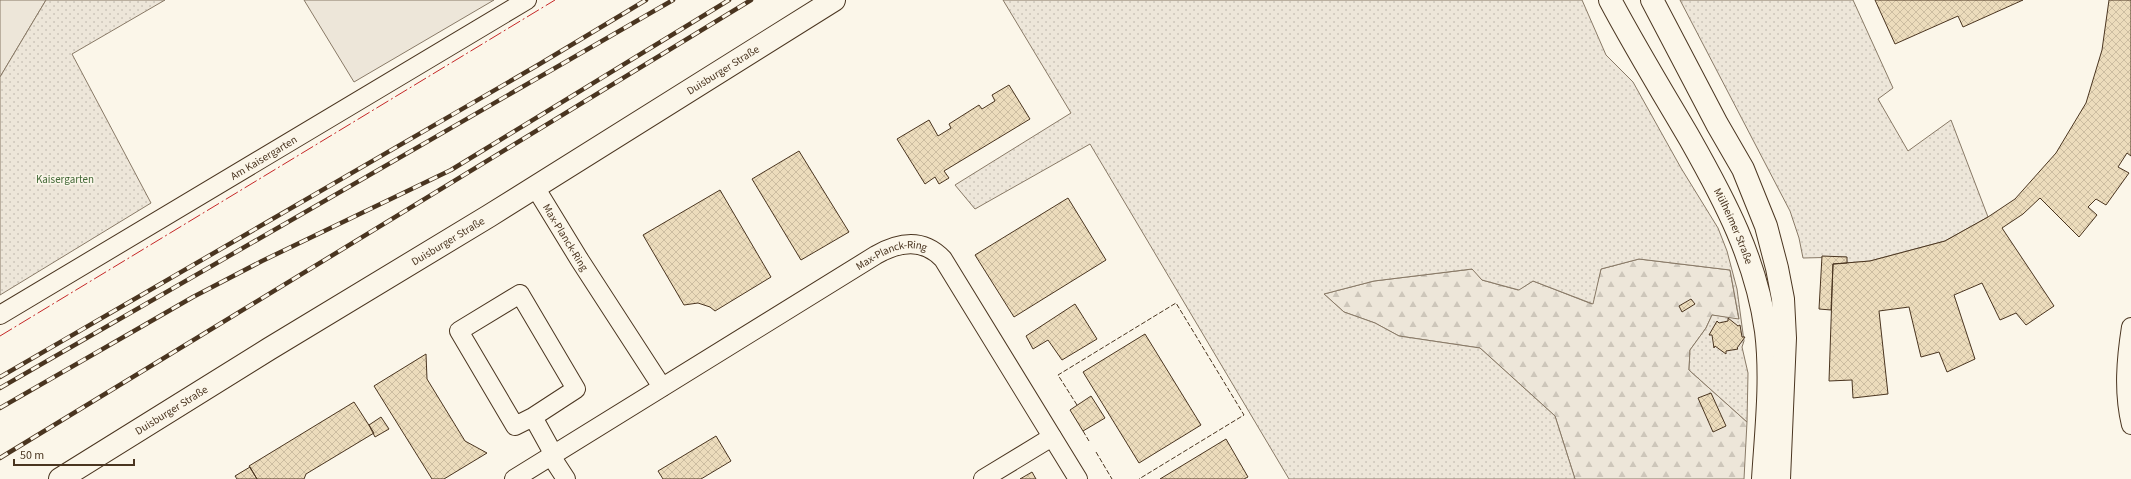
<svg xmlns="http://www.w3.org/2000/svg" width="2131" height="479" viewBox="0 0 2131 479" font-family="'Source Sans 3',sans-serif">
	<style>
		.grass { fill: #ede6d9; stroke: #887966 }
		.forest { fill: url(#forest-firs); stroke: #887966 }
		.park { fill: url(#park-dots); stroke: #887966 }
		.building { fill: url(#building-cross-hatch); stroke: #4a3520 }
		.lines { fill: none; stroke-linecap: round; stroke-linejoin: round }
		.minor-casing { stroke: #4a3520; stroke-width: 20 }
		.major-casing { stroke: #4a3520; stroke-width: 24 }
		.minor { stroke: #fbf6e9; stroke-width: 18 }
		.major { stroke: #fbf6e9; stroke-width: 22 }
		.rail-casing { stroke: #4a3520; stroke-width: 4.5 }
		.rail { stroke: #fbf6e9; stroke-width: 3; stroke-dasharray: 9; stroke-linecap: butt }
		.fence { stroke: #4a3520; stroke-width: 1; stroke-dasharray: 5 2; stroke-linecap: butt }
		.power { stroke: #c62828; stroke-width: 1; stroke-dasharray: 14 3 2 3; stroke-linecap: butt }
		.labels { text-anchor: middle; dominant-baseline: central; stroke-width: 3; stroke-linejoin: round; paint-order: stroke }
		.street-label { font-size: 11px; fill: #4a3520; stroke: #fbf6e9 }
		.park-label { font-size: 11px; fill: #436837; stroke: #fbf6e9 }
	</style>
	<defs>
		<pattern id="forest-firs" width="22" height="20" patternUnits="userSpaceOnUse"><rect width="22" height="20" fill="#ede6d9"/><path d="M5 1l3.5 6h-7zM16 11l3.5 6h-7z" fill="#cdc6ba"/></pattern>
		<pattern id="park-dots" width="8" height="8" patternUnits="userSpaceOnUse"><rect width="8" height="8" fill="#ede6d9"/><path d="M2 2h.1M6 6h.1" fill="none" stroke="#cdc6ba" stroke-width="1.8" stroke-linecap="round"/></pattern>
		<pattern id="building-cross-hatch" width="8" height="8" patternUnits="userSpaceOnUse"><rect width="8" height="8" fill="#ecdcbc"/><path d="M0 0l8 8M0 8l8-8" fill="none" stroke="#ccbda1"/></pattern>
	</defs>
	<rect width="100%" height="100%" fill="#fbf6e9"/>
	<path class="grass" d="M0,0H46L0,77Z
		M304,0H494L354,82Z"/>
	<path class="forest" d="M1639,259L1730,270L1739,320L1712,315L1706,328L1690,350L1689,370L1747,422L1744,479H1575L1555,416L1480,348L1399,336L1375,323L1344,312L1324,294L1374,281L1473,269L1482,280L1518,290L1533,281L1592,304L1601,269Z"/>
	<path class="park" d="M46,0H165L72,54L151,203L0,295V77Z
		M1003,0H1582L1606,55L1633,82L1681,168L1718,228L1727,251L1737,289L1744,341L1742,347L1748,373L1747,422L1689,370L1690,350L1706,328L1712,315L1739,319L1730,270L1639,259L1601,269L1593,304L1533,281L1519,290L1482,280L1472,269L1374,281L1324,294L1344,312L1375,323L1399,336L1480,348L1555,416L1575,479H1289L1090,144L975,209L955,185L1071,113Z
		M1680,0H1853L1893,88L1878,99L1908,151L1951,120L1988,217L1945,241L1870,261L1847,263L1846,257L1803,258L1799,238L1790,211Z"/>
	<path class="building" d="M1875,0H2023L1963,27L1958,16L1895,44Z
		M2109,0H2131V156L2127,153L2118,167L2129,173L2106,205L2096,199L2088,207L2097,215L2079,237L2040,198L2023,214L2002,228L2054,306L2026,325L2016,313L2000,320L1982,283L1954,295L1975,359L1947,372L1939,352L1921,357L1909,307L1879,311L1888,394L1853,398L1852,380L1829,381L1833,264L1870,261L1945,241L1988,217L2015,199L2056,153L2086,103L2102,50Z
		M1009,85L1030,119L944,171L949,178L939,184L935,177L925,184L897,139L929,120L938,136L951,128L949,124L979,105L982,109L995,101L992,95Z
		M799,151L849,232L801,260L752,179Z
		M720,190L771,277L715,311L710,307L698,303L684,305L643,235Z
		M1068,198L1106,260L1014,317L975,255Z
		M1822,256L1847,257V263L1833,264L1831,310L1819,309Z
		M1691,299L1695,304L1682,312L1679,306Z
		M1075,304L1097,339L1062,360L1048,340L1033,349L1026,336Z
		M1728,318L1738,326L1740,325L1742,337H1745L1737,348L1738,349L1726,351V354L1715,346L1714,348L1712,335H1709L1717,321L1719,323L1728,321Z
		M1145,334L1201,425L1139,463L1083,372Z
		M426,354L427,379L465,441L487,453L444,479H432L374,386Z
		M1711,393L1726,426L1713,432L1698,398Z
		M1091,396L1105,418L1083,431L1070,410Z
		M354,402L374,433L306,474L304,479H257L249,466Z
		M381,417L389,429L375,437L369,425Z
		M716,436L731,461L701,479H663L658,471Z
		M1226,439L1248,477L1244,479H1160Z
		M250,467L257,479H237L235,476Z
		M1032,472L1036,479H1020Z"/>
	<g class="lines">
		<g class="minor-casing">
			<g id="minor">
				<path id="s1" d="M535,187L579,259L662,387"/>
				<path id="s2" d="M0,315L527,0"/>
				<path d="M2131,327C2126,359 2123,392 2131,425"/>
				<path d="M533,417L515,426L459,331L520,294L576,389L533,417L554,455"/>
				<path d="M551,456L566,479"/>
				<path id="s3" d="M514,479L876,255C899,242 923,238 943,259L1078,479"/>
				<path d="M983,479L1052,437"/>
			</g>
		</g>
		<g class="major-casing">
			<g id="major">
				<path id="s4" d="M1610,0C1635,47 1663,93 1690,139C1725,201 1756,259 1766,331C1772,379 1766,431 1763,479"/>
				<path d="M1652,0L1717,124L1743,169L1766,226L1777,268L1783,299L1785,338L1779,479"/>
				<path id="s5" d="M60,479L269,349L489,216L834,0"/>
			</g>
		</g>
		<use href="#minor" class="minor"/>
		<use href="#major" class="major"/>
		<g class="rail-casing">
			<path id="rail" d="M0,377L538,65L646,0
				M0,388L673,0
				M0,408L193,297L262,261L451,170L729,0
				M0,458L751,0"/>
		</g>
		<use href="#rail" class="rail"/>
		<path class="fence" d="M1077,405L1058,375L1176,303L1244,415L1139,479
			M1083,431L1089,441
			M1096,452L1112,479"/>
		<path class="power" d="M0,336L555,0"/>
	</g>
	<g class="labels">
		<g class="street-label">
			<text stroke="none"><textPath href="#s5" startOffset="779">Duisburger Straße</textPath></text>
			<text stroke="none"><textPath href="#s2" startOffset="307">Am Kaisergarten</textPath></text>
			<text stroke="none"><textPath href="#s4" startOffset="258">Mülheimer Straße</textPath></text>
			<text stroke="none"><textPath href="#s1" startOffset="59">Max-Planck-Ring</textPath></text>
			<text stroke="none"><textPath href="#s5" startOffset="455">Duisburger Straße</textPath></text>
			<text stroke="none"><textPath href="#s3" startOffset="441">Max-Planck-Ring</textPath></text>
			<text stroke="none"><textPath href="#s5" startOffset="131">Duisburger Straße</textPath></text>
		</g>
		<g class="park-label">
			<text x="65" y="179">Kaisergarten</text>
		</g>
	</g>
	<path d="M14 459v6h120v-6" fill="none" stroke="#4a3520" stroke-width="2"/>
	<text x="20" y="459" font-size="12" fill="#4a3520" stroke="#fbf6e9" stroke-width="3" paint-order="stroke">50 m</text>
</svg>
